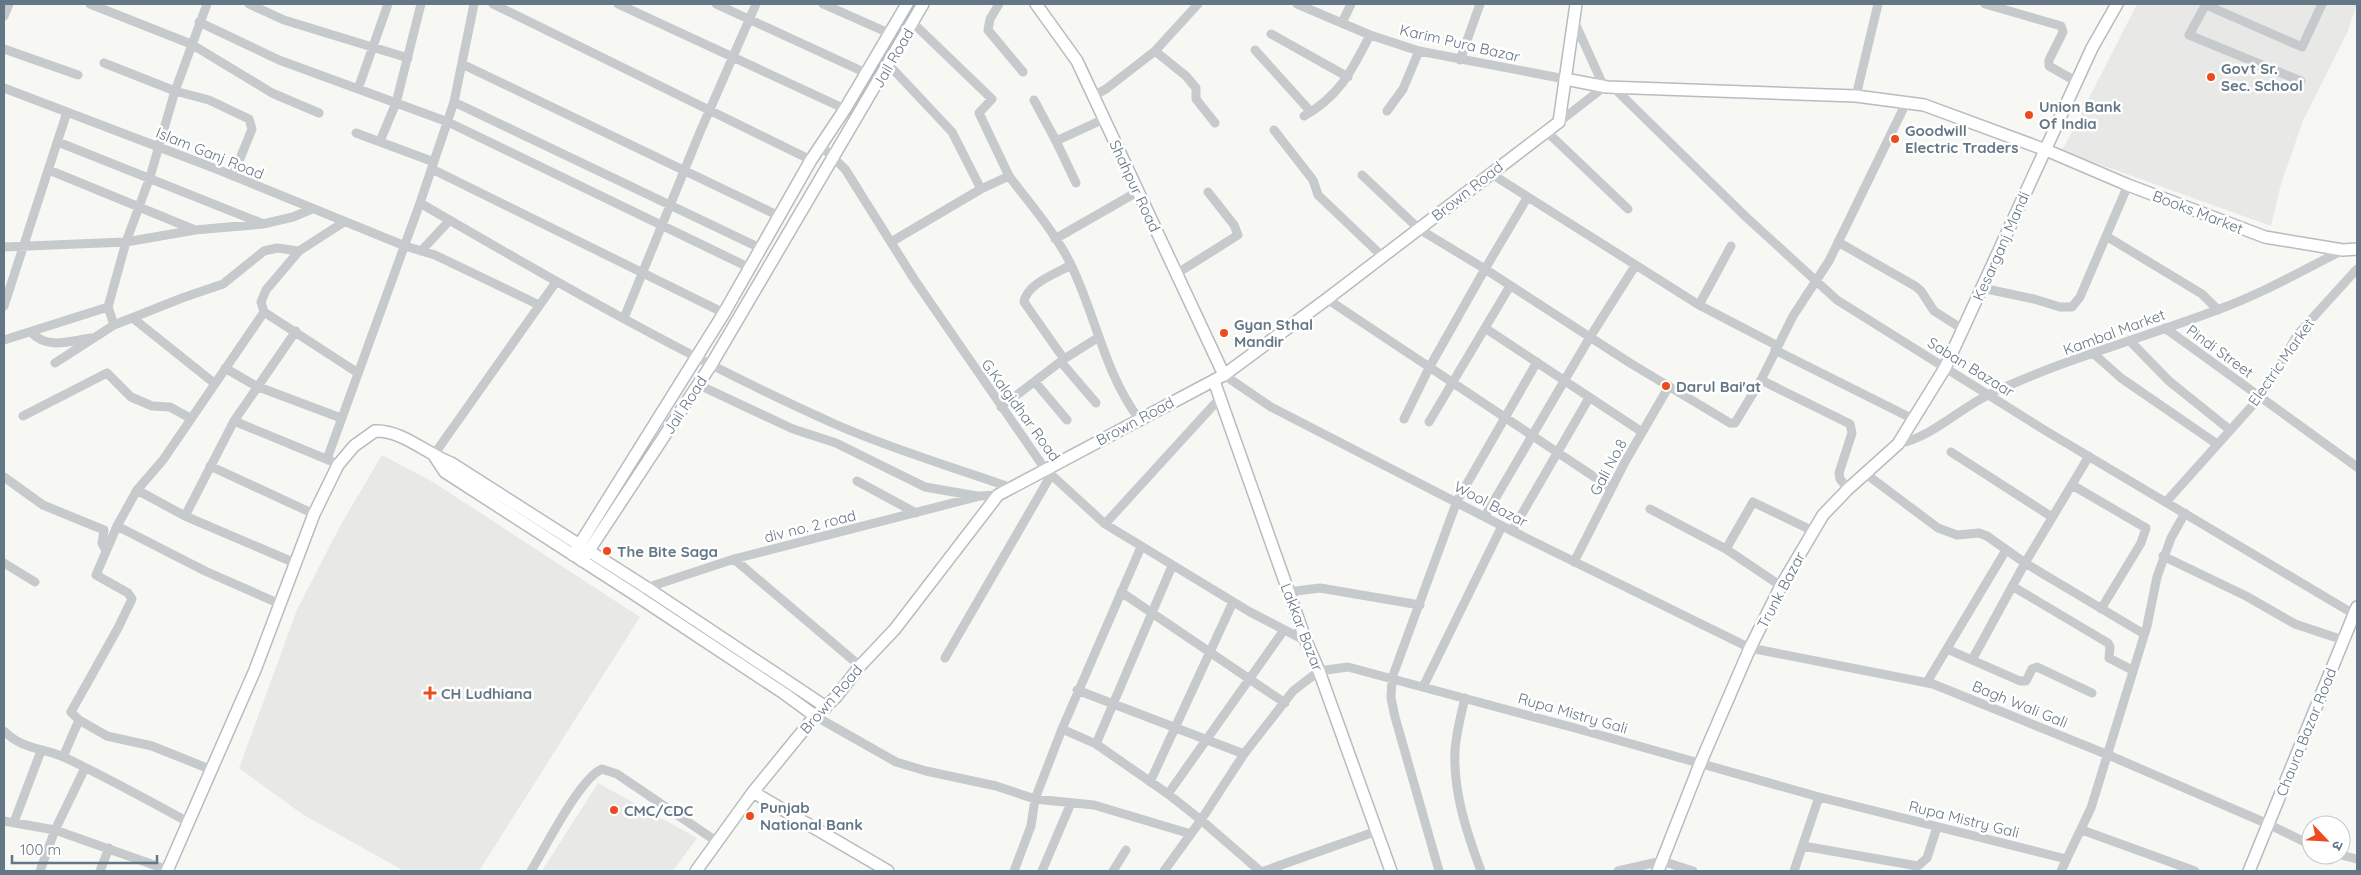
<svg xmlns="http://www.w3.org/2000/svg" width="2361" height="875" viewBox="0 0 2361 875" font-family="Quicksand,'Noto Sans Devanagari',sans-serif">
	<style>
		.built { fill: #e8e9e7 }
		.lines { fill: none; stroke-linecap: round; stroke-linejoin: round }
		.secondary-casing { stroke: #b6bcc0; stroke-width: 14 }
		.street { stroke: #c6cacd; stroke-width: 9 }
		.secondary { stroke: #fff; stroke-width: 11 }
		.poi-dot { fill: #ed4b1d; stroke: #fff; stroke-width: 2 }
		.labels { text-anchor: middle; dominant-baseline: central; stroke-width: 5; stroke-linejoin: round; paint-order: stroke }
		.street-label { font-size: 15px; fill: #647786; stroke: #fff }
		.poi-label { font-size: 15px; font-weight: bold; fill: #647786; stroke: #fff; text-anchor: start }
	</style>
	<rect width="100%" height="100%" fill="#f7f7f3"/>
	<path class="built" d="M2137,4H2357L2347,33L2303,121L2281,184L2271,226L2062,151Z
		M382,455L433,482L640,617L479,871H404L302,814L239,768L297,610L340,526Z
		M598,783L697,838L673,871H542Z"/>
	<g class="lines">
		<g class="secondary-casing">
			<path id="secondary" d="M1036,4L1077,61L1224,375
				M1565,79L1607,87L1856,96L1924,105L2046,150L2128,185L2265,237L2343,250L2357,249
				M1214,381L1306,641L1319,671L1391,871
				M435,457L445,472L631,592L785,694L815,716
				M573,555L724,313L811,160L845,109L907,4
				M582,561L711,365L923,4
				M753,792L888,871
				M167,871L255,670L314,514L338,465L354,446L375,431C402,430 427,454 451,463L647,588L826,707
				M696,871L753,792L815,716L836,697L860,666L895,629L998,495L1224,375L1327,299L1559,122L1576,4
				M1658,871L1700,764L1750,648L1781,586L1823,515L1848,489L1898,444L1945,368L2092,48L2117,4
				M2249,871L2357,607"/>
		</g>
		<path class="street" d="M90,4L191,44L272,93L319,113
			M207,4L175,91L150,177L126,242L108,307L114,325L182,298L223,284L264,251L277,248L299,251
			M249,4L284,20L408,58
			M493,4L811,160
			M618,4L845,109
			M716,4L866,73
			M823,4L891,34
			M999,4L990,19L988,30L1023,72
			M1297,4L1370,35L1419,51L1565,79
			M1985,4L2061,26L2063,32L2049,60V66L2077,82
			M2206,4L2189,35L2301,81
			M2206,5L2302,47L2322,4
			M4,16L9,4
			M199,22L279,60L448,122L748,267
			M913,23L992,99L979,113L1009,176L981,189
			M1342,23L1351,4
			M1271,34L1348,77
			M4,49L78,75
			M1255,50L1311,112
			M1155,51L1198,4
			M1460,60L1480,4
			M104,63L175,91L209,100L249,119L252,129L233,176
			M462,64L779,216
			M889,65L952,132L981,189L891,242
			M4,88L219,170L405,246L435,255L539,305
			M1614,88L1746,217L1837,300L2046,431L2357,616
			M358,89L388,4
			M1093,96L1106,89L1155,51L1186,76L1196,88V99L1215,123
			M1856,96L1878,4
			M1034,100L1056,141
			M454,102L760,248
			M1387,111L1403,89L1419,51
			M1304,116C1340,96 1352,70 1370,35
			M1559,122L1604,87L1575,23
			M1274,130L1313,180L1318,195L1382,256
			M1546,131L1628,209
			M356,133L434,162
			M380,141L396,103L421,4
			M58,142L261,223
			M821,146L845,169L914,279L1045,469L1105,524L1250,612L1306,641
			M432,169L724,313
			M49,170L195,230
			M1490,173L1699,305L1778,346
			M1362,175L1419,229L1485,269L1527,198
			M1009,176C1030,204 1058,236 1072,267C1096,317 1105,374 1139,419
			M1076,183L1056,141L1104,119
			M420,203L454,102L474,4
			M344,222L299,251L266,290L261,302L264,312L358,373
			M2106,236L2202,294L2218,310
			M1055,239L1137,192
			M1838,242L1915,286L1921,291L1934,311L1964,330
			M4,247L126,242L195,230L263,224L293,217L312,209
			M421,251L450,220
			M1176,274L1238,235L1234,225L1208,192
			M1982,288L2034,299L2060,307H2072L2080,297L2128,185
			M1327,299L1611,488
			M1699,305L1731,246
			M4,306L67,112
			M624,318L700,132L756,4
			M134,319L214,383
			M1485,328L1642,432
			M2165,328L2357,467
			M31,332C47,350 70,341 91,338
			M4,340L108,307
			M2130,341L2169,381L2230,430
			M1775,350L1913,419
			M2094,354L2121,378L2217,444
			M1064,359L1024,302C1026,284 1057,273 1071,265
			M1061,362L1096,403
			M55,363L114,325
			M225,368L256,386L341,418
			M1224,375L1271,407L1512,531L1750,648L1933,684L2106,754L2268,824L2311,845
			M1761,380L1850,424L1852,433L1839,473L1840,479L1848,489
			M1035,382L1067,420
			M699,385L793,429L836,443L925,487L977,496
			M1001,407L1064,359L1099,337
			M23,416L107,373L131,397L152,406L170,407L190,418
			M1404,419L1429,368L1485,269L1630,363L1730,423H1735L1761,380L1793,316L1829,261L1907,101
			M234,421L331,461
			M1429,422L1510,286
			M1898,444C1934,436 1957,410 1990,394C2061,360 2143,338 2217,310C2261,294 2302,271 2343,250
			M1951,452L2052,517
			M433,456L556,282
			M327,459L420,203C556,282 693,361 837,425C894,450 953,467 1012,488
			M210,466L314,514
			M1866,474L1938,528L1957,535L1979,533L1987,536L2025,563L2144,634
			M4,477L43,505L104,530L102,543L106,551
			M857,481L916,513
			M2072,485L2146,528L2141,543L2101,609
			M137,490L185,516
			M2166,502L2260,397L2275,374L2297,335L2357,269
			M1650,509L1726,549L1781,586
			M1485,516L1590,337L1635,266
			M1105,524L1220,398
			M117,526L205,571L280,604
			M1512,531L1589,398
			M1726,549L1753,502L1813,531
			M2163,556L2246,596L2295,624L2343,640
			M734,559L860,666
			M1574,562L1625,462L1669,386
			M4,563L35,582
			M295,563L185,516L234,421L296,331
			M2012,586L2108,643L2110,647L2109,658L2132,670
			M643,589L734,559L980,496L998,495
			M1121,592L1285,703
			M1288,592L1320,588L1420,605
			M1947,649L2020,681H2026L2032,669L2037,667L2092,693
			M945,658L1051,475
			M1972,660L2025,563L2089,456
			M1927,682L2006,550
			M1423,687L1502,526
			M1077,690L1244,754
			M1465,698C1461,715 1456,733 1455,751C1453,792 1467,833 1481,871
			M815,716L896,762L926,771L996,786L1035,799L1094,805L1191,834
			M79,720L107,736L152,746L212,770
			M1062,729L1096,744L1168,794L1201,820L1260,871
			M4,731C21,749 44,748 66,758C107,778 148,800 188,822
			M1096,744L1172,566
			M63,757L79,720L71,712L118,628L132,599L128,593L96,575L117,526L137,490L163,460L264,312
			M1150,782L1233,602
			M1168,794L1284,630
			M4,821L55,830L171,871
			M14,822L41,751
			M2082,830L2195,871
			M1803,846L1918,866L1927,858L1937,827
			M2341,855L2357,859
			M40,871L55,830L85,768
			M100,871L109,848
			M531,871C545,848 580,778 602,769L617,774L716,841
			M1014,871L1031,826L1035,799L1062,729L1141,547
			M1042,871L1071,803
			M1113,871L1126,850
			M1164,871L1201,820L1244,754L1293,691L1319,671L1348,667L1575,728L1819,797L2066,859
			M1264,871L1377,831
			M1439,871L1395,717L1391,698L1392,678L1457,501L1537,362
			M1618,871L1662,861L1693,871
			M1794,871L1819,797
			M2061,871L2091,808L2147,626L2157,577L2171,538L2185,513"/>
		<use href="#secondary" class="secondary"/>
	</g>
	<g class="poi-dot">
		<circle cx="2211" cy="77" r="5"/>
		<circle cx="2029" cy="115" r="5"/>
		<circle cx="1895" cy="139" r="5"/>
		<circle cx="1224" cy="333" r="5"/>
		<circle cx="1666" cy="386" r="5"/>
		<circle cx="607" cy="551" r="5"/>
		<path d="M427.5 685.5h5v5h5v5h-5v5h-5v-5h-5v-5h5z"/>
		<circle cx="614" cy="810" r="5"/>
		<circle cx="750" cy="816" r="5"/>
	</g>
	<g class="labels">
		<g class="street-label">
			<text transform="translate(1460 43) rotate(13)">Karim Pura Bazar</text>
			<text transform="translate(893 58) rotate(-60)">Jail Road</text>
			<text transform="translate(210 153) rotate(22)">Islam Ganj Road</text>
			<text transform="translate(1135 186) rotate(65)">Shahpur Road</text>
			<text transform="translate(1467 191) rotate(-38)">Brown Road</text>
			<text transform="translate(2198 212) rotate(21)">Books Market</text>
			<text transform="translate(2001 246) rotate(-66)">Kesarganj Mandi</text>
			<text transform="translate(2114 332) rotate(-20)">Kambal Market</text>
			<text transform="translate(2220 351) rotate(36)">Pindi Street</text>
			<text transform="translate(2281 362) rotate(-55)">Electric Market</text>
			<text transform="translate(1971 367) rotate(32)">Saban Bazaar</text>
			<text transform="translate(685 405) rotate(-57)">Jail Road</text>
			<text transform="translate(1021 410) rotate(54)">G.Kalgidhar Road</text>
			<text transform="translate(1135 421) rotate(-28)">Brown Road</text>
			<text transform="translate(1608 467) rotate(-62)">Gali No.8</text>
			<text transform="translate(1491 504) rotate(28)">Wool Bazar</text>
			<text transform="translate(810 526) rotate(-14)">div no. 2 road</text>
			<text transform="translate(1781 590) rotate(-62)">Trunk Bazar</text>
			<text transform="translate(1302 627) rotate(69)">Lakkar Bazar</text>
			<text transform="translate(831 699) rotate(-49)">Brown Road</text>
			<text transform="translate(2020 704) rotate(22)">Bagh Wali Gali</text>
			<text transform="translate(1573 713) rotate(16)">Rupa Mistry Gali</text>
			<text transform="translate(2306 732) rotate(-68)">Chaura Bazar Road</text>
			<text transform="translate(1964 819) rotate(14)">Rupa Mistry Gali</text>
		</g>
		<g class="poi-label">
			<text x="2221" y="68">Govt Sr.<tspan x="2221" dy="17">Sec. School</tspan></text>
			<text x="2039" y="106">Union Bank<tspan x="2039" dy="17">Of India</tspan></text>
			<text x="1905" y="130">Goodwill<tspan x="1905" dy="17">Electric Traders</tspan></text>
			<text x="1234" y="324">Gyan Sthal<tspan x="1234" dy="17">Mandir</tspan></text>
			<text x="1676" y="386">Darul Bai'at</text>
			<text x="617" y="551">The Bite Saga</text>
			<text x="441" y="693">CH Ludhiana</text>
			<text x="760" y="807">Punjab<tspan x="760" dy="17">National Bank</tspan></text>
			<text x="624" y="810">CMC/CDC</text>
		</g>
	</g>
	<rect width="2361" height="875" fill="none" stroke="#647786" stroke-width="10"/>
	<g transform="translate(2326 840) rotate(115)"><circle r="24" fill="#ffffff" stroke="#c1c9cf"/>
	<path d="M0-4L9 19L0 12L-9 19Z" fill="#ed4b1d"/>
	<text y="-8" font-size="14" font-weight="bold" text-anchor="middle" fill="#647786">उ</text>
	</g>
	<path d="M12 855v8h145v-8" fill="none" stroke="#647786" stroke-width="2.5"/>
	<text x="20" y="855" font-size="15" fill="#647786" stroke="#ffffff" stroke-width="4" paint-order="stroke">100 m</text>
</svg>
